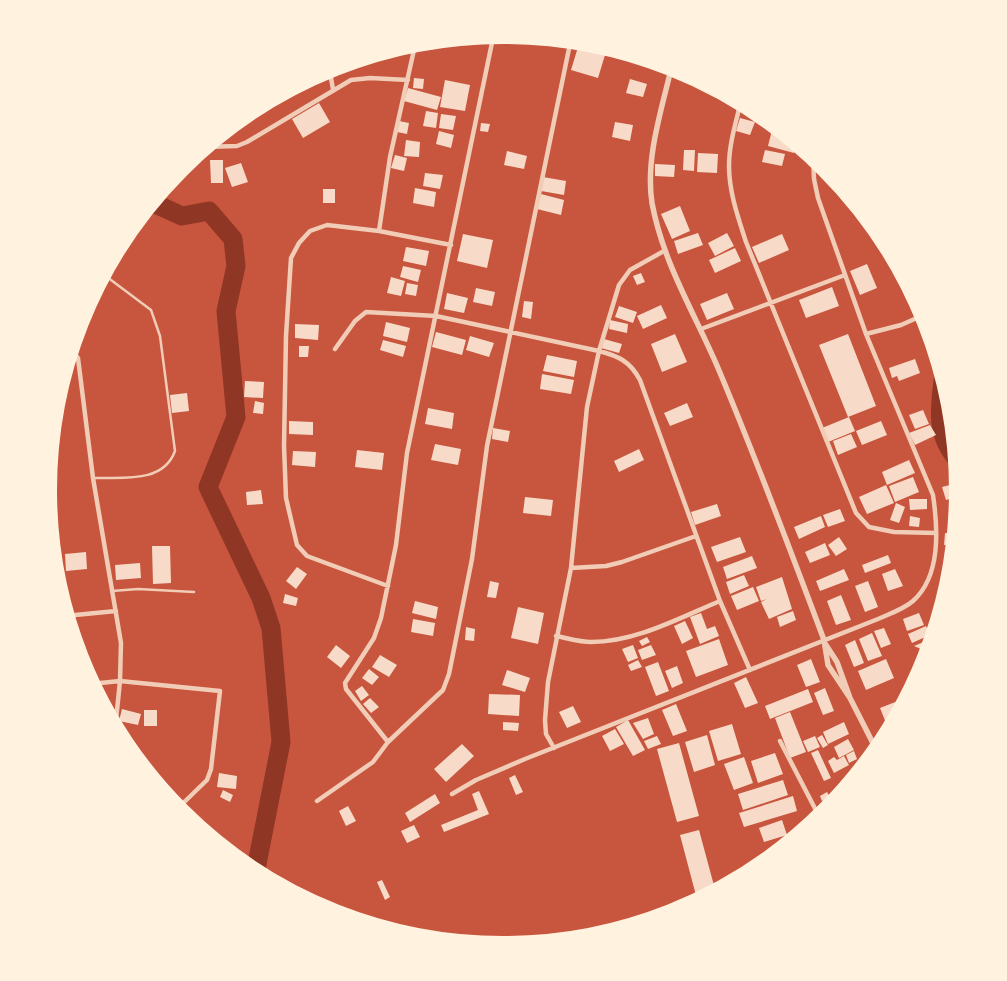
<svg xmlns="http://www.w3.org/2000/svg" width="1007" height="981" viewBox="0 0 1007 981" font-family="'Exo 2',sans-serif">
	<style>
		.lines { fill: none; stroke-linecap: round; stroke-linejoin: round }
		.river { stroke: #8f3625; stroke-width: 19 }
		.building { fill: #f7dbc8 }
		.service { stroke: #f1ccb7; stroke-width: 2.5 }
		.minor { stroke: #f1ccb7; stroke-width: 4.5 }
		.tertiary { stroke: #f1ccb7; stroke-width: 5.5 }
		.rim { fill: none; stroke: #fff3e0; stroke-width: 6 }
	</style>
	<rect width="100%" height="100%" fill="#c8553d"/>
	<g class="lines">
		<path class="river" d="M151,202L182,216L209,211L233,239L236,266L226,311L236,417L208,487L261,598L271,628L281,742L255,874
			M944,373C940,406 934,435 959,461"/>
	</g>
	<path class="building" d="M578,47L605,55L598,78L571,70Z
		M626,51L648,58L647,65L624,59Z
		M414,78L424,79L423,89L413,88Z
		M630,79L647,84L643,97L626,93Z
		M445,80L470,85L465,111L440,107Z
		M408,88L441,97L437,110L404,101Z
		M744,102L758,110L765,115L742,110Z
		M319,103L330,122L303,138L292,119Z
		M426,111L438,113L436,128L423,126Z
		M441,114L456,116L453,130L439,128Z
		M740,118L755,122L750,135L736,131Z
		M399,121L409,123L407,134L397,132Z
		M615,122L633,125L630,141L612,137Z
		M481,123L490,124L488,132L480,131Z
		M772,130L788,134L797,142L794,153L768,146Z
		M439,131L454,135L451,148L436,144Z
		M406,140L420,142L419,157L404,156Z
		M684,150H695L694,171L683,170Z
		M765,150L785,154L782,166L762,162Z
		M507,151L527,156L524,169L504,165Z
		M698,153L718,154L717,173L697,172Z
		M395,155L407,158L404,171L391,168Z
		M210,160H223V183H211Z
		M241,163L248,182L232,187L225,168Z
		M655,164L675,165L674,177L655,176Z
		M425,173L443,175L440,189L423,186Z
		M543,177L566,181L564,195L541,191Z
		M415,188L436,192L434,207L413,203Z
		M323,189H335V203H323Z
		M541,194L564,200L561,215L537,209Z
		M680,206L690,231L672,239L661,214Z
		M698,233L703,245L678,254L674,241Z
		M727,233L734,246L715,256L708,243Z
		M463,234L493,240L487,268L457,261Z
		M782,234L789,250L759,263L752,247Z
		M406,247L429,251L426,266L403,261Z
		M735,248L741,261L715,273L709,260Z
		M867,264L877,288L860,295L850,271Z
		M403,266L421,270L418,282L400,277Z
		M641,273L645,282L637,285L633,276Z
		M391,277L405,281L401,296L387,293Z
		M407,283L418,285L416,296L405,294Z
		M832,287L839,306L806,318L799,300Z
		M476,288L495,292L492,306L473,302Z
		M447,293L468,298L464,313L444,309Z
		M727,293L734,309L707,320L700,304Z
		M524,301L533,302L531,319L522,317Z
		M661,305L667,318L643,329L637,316Z
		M619,306L637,312L633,323L615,317Z
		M80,317L81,334H75Z
		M610,320L628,324L627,333L609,329Z
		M386,322L410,328L407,342L383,336Z
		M295,324L319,325L318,340L295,338Z
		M436,332L466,340L462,355L432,347Z
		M675,334L687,362L662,372L651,344Z
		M848,334L876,406L848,417L819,345Z
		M470,336L494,343L489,357L466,350Z
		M604,339L622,344L619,353L601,348Z
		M383,340L406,346L403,357L380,350Z
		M299,346H309L308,357H299Z
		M547,355L577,361L574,377L543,371Z
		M915,359L920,373L899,381L897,376L892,378L889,368Z
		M542,374L574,380L571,394L540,389Z
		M245,381L264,382L263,398L244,397Z
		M187,393L189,411L172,413L170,395Z
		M255,401L264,403L263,414L253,413Z
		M687,403L693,417L670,426L664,413Z
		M428,408L454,413L452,429L425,424Z
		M923,410L929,424L915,429L909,415Z
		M849,417L855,431L828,442L822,428Z
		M289,421L313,422V435L289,434Z
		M881,421L887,435L862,445L856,431Z
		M930,425L936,435L915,445L909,433Z
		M493,428L510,431L508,442L492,439Z
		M851,434L857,447L838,455L833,441Z
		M435,444L461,449L458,465L431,460Z
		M52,445L53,454L49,455L50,446Z
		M639,449L644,460L619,472L614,461Z
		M357,450L384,453L382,470L355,467Z
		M293,451L316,452L315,467L292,465Z
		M49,458H53L54,466H48Z
		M909,460L915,473L887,485L882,472Z
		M913,477L919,492L895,502L889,486Z
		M961,482V496L946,500L942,487Z
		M886,485L894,503L867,514L859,497Z
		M261,490L263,504L247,505L246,492Z
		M46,495H54V508H47Z
		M525,497L553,500L551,516L523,513Z
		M909,499H927V509L910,510Z
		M896,503L905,507L899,523L890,520Z
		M717,504L721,516L695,525L691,512Z
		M840,509L845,521L828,527L823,515Z
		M821,516L825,527L799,539L794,527Z
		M910,516L920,518L919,527L909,526Z
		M945,533L957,534L956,546L944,545Z
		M740,537L746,552L717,562L711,547Z
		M839,537L847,549L836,556L828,545Z
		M825,543L830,555L810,563L805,552Z
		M152,546H170L171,583L153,584Z
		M86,552L87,569L66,571L65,554Z
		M888,555L891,563L865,573L862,565Z
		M752,556L757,568L727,579L723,567Z
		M944,560L954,561L952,573L943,572Z
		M140,563L141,578L116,580L115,565Z
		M297,567L307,574L296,589L286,581Z
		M844,569L849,580L820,591L816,581Z
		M895,569L903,586L888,591L882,574Z
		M744,575L749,586L730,594L726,582Z
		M782,577L792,609L769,619L761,602L767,599L761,601L756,587Z
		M490,581L499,583L496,598L487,597Z
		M868,581L878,607L865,612L855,586Z
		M753,587L759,601L737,610L731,596Z
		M285,594L298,598L296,606L283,603Z
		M841,595L851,620L836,625L827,601Z
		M415,601L438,607L436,619L412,613Z
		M518,607L544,613L538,644L511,638Z
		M793,611L796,620L780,627L777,617Z
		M701,613L707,629L715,626L719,636L700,644L690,617Z
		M919,613L924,625L907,631L903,619Z
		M413,619L435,623L433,636L411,632Z
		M685,621L693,638L682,644L674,626Z
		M926,626L930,635L912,643L908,634Z
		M466,627L475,629L474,641L465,640Z
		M884,628L891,644L881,648L874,631Z
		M872,633L882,656L868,661L859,639Z
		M647,637L650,642L642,646L639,641Z
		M935,637L930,653L914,646Z
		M719,639L728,665L696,677L686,651Z
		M855,640L864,663L854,667L845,645Z
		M336,645L350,656L341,668L327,657Z
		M633,645L638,658L628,662L622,649Z
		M651,645L656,655L642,660L638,650Z
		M380,655L397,665L389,677L372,667Z
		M811,659L820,682L806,687L797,665Z
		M886,659L894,678L866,690L858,671Z
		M638,660L642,667L631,671L628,665Z
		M658,662L669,691L656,696L645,667Z
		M677,666L683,683L672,688L665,671Z
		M369,669L379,677L372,685L362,678Z
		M507,670L530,678L525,692L502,685Z
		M746,677L758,703L745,708L734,683Z
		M362,686L369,695L361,701L355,691Z
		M825,688L834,711L823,715L814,693Z
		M808,689L813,702L770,719L765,706Z
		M909,693L910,696L906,704L903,695Z
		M489,694L520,695L519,716L488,714Z
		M370,698L379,707L371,713L363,704Z
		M903,699L905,706L895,725L888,728L880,708Z
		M676,704L687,731L673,736L662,710Z
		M573,706L581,722L567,728L559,712Z
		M122,709L141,714L138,725L119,721Z
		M144,710H157V726H144Z
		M790,712L806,752L790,758L775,718Z
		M648,718L654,734L643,739L633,723Z
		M628,720L645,750L633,756L616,727Z
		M503,722L519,723L518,731L503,730Z
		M844,722L849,734L828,744L823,732Z
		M732,724L741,754L718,761L709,731Z
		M615,729L624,744L610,751L602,736Z
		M891,732L887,740L884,734Z
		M707,735L715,765L694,772L685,742Z
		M822,735L828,745L823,748L817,738Z
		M657,736L661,744L648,749L644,741Z
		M815,736L820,747L808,752L803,741Z
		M848,739L854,750L839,758L834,747Z
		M679,743L699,816L677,822L657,749Z
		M462,744L474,756L446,782L434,769Z
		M818,750L831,778L824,781L811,753Z
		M854,751L857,759L849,763L846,755Z
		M775,753L783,774L758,783L751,761Z
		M844,756L849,765L834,773L828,761L834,757L837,760Z
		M744,757L753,783L734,790L724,764Z
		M219,773L237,776L236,789L217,787Z
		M515,775L523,792L516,795L509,778Z
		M783,780L788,795L743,810L738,794Z
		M852,784L844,794L842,789Z
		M223,790L233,795L230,802L220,797Z
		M479,791L489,814L444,832L441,825L478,810L472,794Z
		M827,792L830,797L822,801L820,796Z
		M435,794L440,803L410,822L405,813Z
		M793,796L797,811L744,827L739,813Z
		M832,798L835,803L825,808L822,802Z
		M348,806L356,821L346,826L339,811Z
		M782,820L787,835L764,842L759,828Z
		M414,825L420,837L407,843L401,831Z
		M699,830L716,893L698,903L680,835Z
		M382,880L390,897L385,900L377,882Z"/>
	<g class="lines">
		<path class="service" d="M93,478C122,477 163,484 175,451L160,336L151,310L103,274
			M112,591L138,589L194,592
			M793,832L820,819"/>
		<path class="minor" d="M329,67L333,89
			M741,101C736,122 729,144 729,166C729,192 738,217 746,242L856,513L869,527L894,532L936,533
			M204,147L237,146L247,142L351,80L370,78L408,80
			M379,231L390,157L416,41
			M701,329L845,275
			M866,334L901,325L926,314
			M70,349L78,358L93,478L121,643L120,681L115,730
			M335,349L355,321L366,312L436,316L599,351C618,356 630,361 640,380L720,601L750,670
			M571,568L606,566L622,562L696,536
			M388,586L307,556L297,545L286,498L284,446L286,336L291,258L299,243L310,231L327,225L379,231L451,245
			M65,616L116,611
			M556,636C567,638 580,642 591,642C636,642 679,618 720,601
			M90,684L120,681L220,691L211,769L207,780L176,810
			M780,741L821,820
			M388,742L346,689L345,683L374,638L381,618L396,545L407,453L494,33
			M554,748L546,734L545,720L548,682L571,568L587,407L599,351L619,285L630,270L664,251
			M452,794L476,780L525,759L878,619C889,614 904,609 913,601C941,576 938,529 933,495L866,334L818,198L814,179L813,155
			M317,801L373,762L388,742L443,690L449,674L472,559L487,446L571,39"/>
		<path class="tertiary" d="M672,65C662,109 645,158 652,203C663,263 695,314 718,368C756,458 790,549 824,640L828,665L850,698
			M826,645L837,662L850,698L878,753"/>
	</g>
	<path d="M0 0H1007V981H0ZM54 490a449 449 0 1 1 898 0a449 449 0 1 1-898 0Z" fill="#fff3e0" fill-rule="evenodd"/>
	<path class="rim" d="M54 490a449 449 0 1 1 898 0a449 449 0 1 1-898 0Z"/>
</svg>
